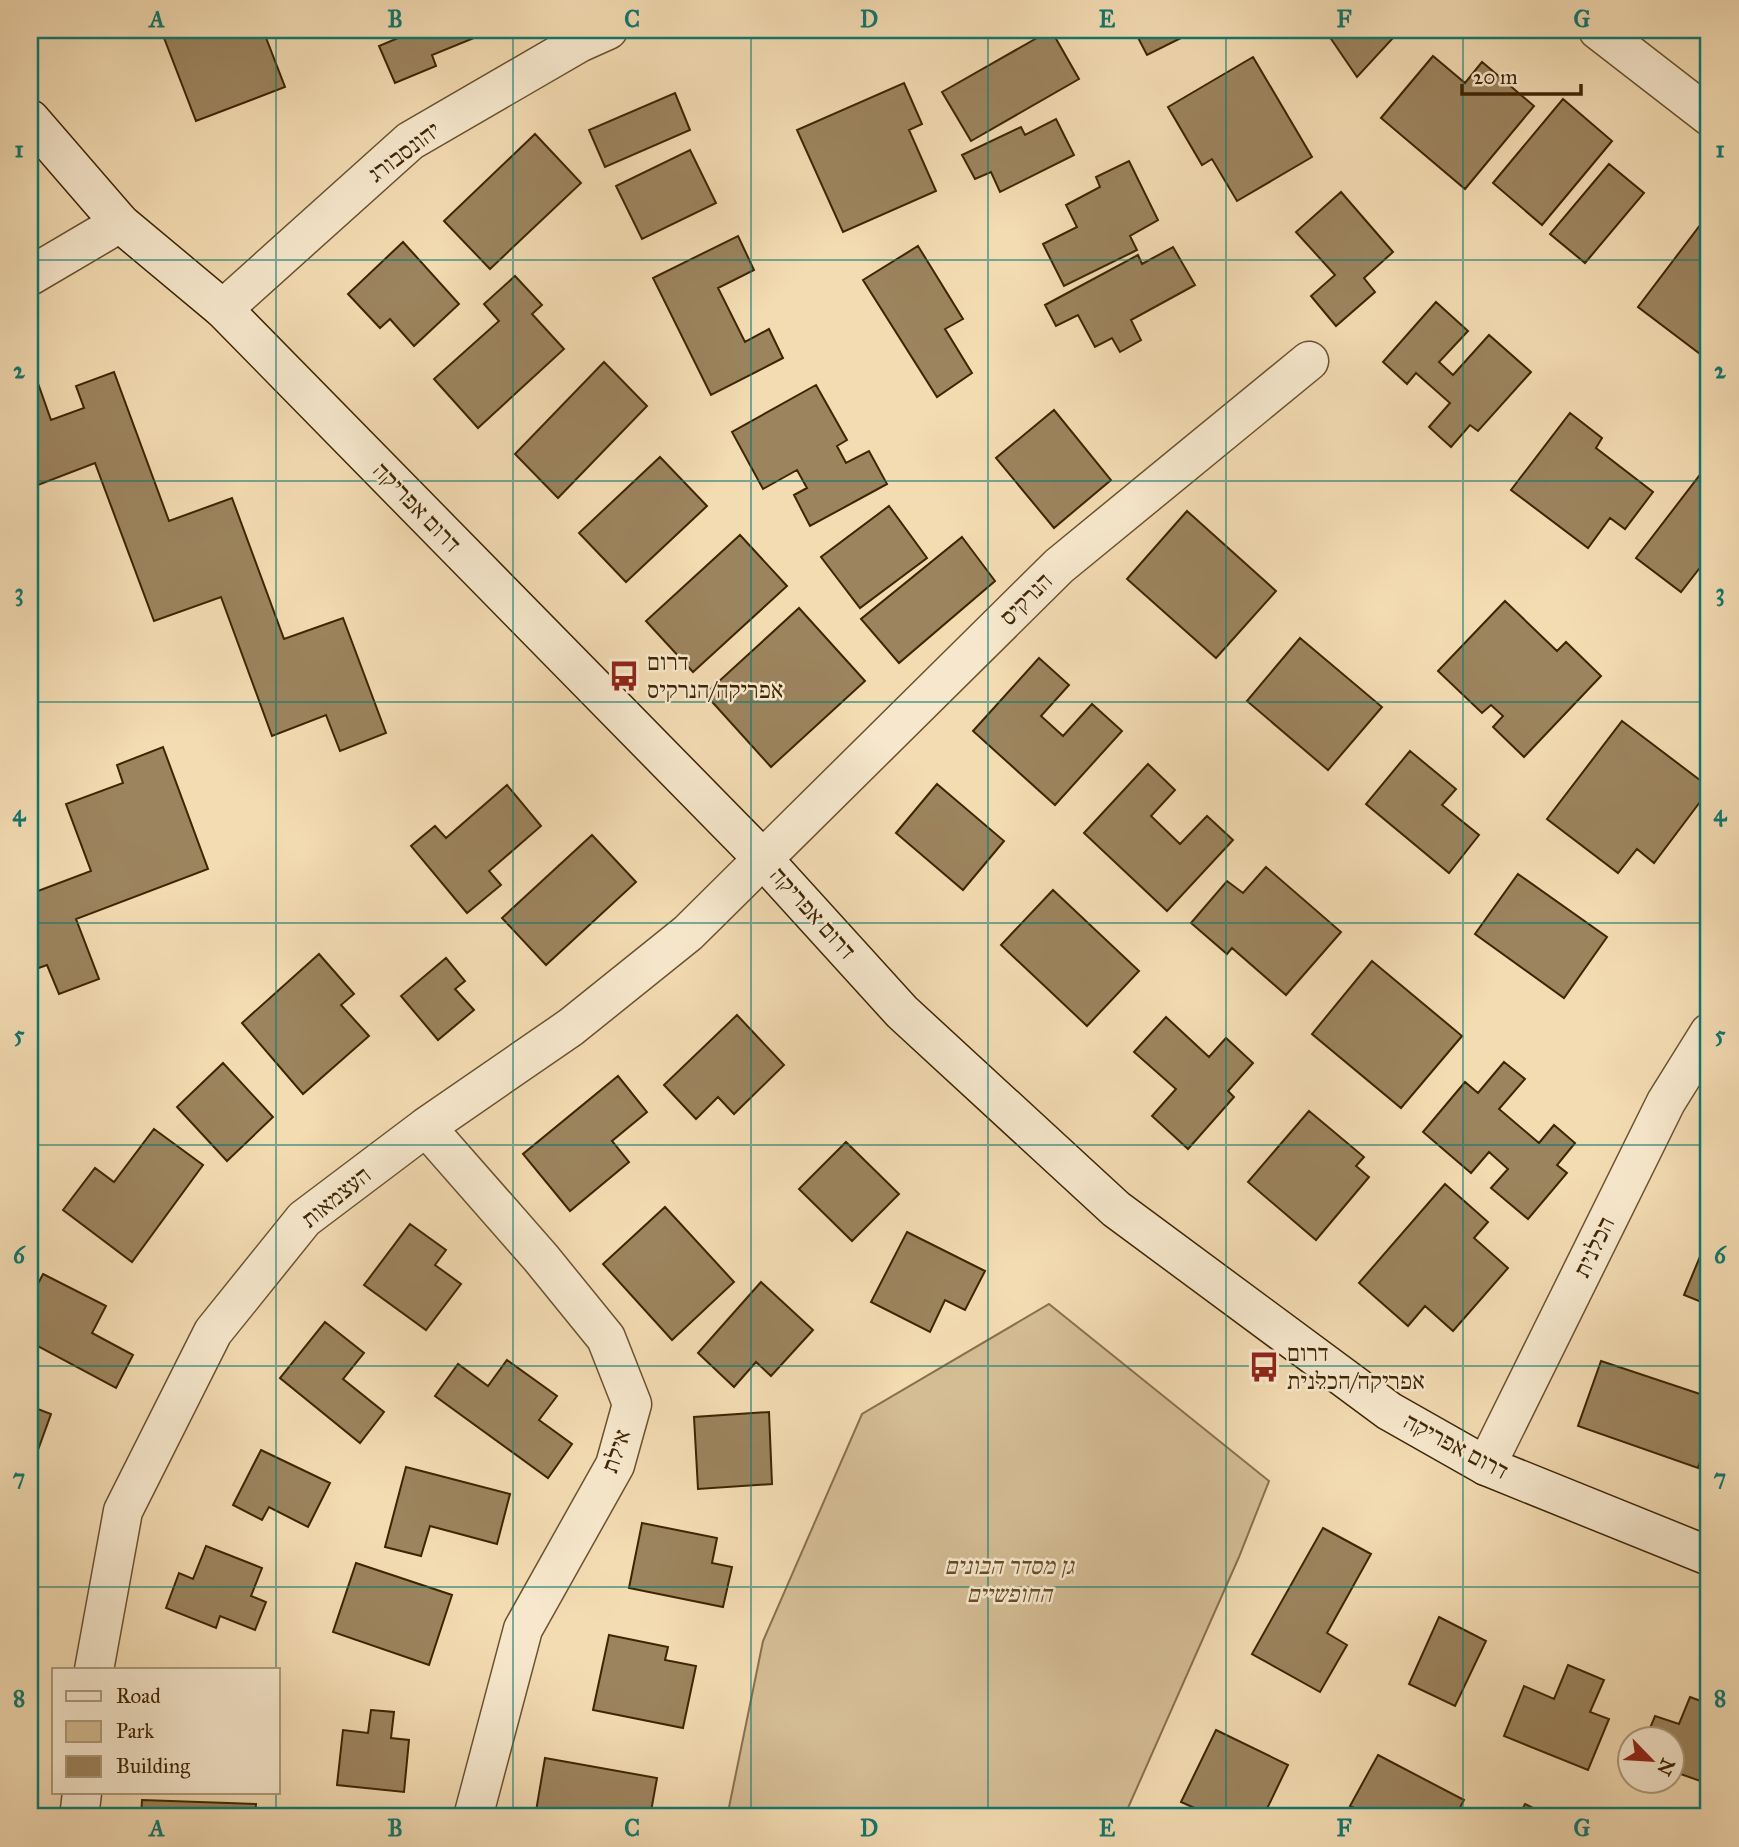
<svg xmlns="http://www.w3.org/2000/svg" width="1739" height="1847" viewBox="0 0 1739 1847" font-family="'IM FELL Great Primer','Frank Ruhl Libre',serif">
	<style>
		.green { fill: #d4bc94; stroke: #89704c; stroke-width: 2 }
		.building { fill: #9c845e; stroke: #3e2503; stroke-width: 2 }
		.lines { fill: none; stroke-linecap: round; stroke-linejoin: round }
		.street-casing { stroke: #6b522f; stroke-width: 41 }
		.secondary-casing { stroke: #3e2503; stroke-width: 41 }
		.street { stroke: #f7e8cd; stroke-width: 38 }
		.secondary { stroke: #f7e8cd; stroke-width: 38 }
		.grid { fill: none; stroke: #0f766e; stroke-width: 2; stroke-opacity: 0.55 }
		.labels { text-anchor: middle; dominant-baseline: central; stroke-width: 5; stroke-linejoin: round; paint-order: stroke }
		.street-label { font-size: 24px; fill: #3e2503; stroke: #f7e8cd }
		.poi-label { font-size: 24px; fill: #3e2503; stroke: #f7e8cd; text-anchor: start }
		.park-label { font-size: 24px; font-style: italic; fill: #644b27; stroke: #f7e8cd }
		.neatline { fill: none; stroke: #0f766e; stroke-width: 2.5 }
		.grid-label { font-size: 23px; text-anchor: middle; font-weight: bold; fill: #0f766e }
	</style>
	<rect width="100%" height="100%" fill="#f3dbb2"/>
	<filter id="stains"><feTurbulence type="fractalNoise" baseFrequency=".00286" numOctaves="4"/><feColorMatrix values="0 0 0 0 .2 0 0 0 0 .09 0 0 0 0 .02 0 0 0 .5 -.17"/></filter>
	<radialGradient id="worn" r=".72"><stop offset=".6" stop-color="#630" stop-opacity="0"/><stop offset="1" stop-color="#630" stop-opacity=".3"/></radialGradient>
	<path class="green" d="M1049,1304L1269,1481L1239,1557L1124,1817H727L763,1641L862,1414Z"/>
	<path class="building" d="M161,30H263L285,87L196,121Z
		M400,30H470L474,38L432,55L436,66L395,83L379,46L403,36Z
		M1051,30L1079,79L971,141L942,92Z
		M1134,30H1197L1147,55Z
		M1325,30H1387L1393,38L1357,77Z
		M1433,56L1465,83L1482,62L1534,106L1465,189L1381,118Z
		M1253,57L1312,157L1237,201L1212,159L1202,165L1168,107Z
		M904,83L922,124L909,130L936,191L843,232L797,130Z
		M675,93L690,130L605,167L589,130Z
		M1563,99L1612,141L1542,225L1493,183Z
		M1056,119L1074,155L1000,192L991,172L975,179L962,155L1021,127L1025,135Z
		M535,134L581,183L490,269L444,221Z
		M690,150L716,203L642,239L616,186Z
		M1129,161L1158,220L1130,236L1137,250L1064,286L1043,244L1077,227L1066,205L1100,187L1096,177Z
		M1609,164L1644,193L1585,263L1550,234Z
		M1341,192L1393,252L1364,278L1375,292L1336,326L1311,296L1335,275L1296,232Z
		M1707,216L1709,217L1708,360L1638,307Z
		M738,236L754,270L718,288L745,342L769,329L783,358L711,395L653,278Z
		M403,242L459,304L414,346L390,319L380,328L348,294Z
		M918,246L963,319L945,329L972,373L937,397L863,280Z
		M1173,247L1195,285L1131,320L1141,340L1120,352L1112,338L1095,347L1078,315L1056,326L1045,305L1138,255L1142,264Z
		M515,276L542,305L532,314L564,349L478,428L434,379L499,321L484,304Z
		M1436,302L1468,331L1439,362L1453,375L1489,335L1531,372L1478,431L1470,425L1451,447L1429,427L1450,403L1416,373L1407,384L1383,362Z
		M604,362L647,406L558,498L515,454Z
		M34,372L51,420L84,408L76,386L114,372L169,521L232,498L284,639L343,618L386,733L340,751L326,715L272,736L221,597L154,621L95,463L30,488V374Z
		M816,385L847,440L837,446L846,463L869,451L887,484L810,526L794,495L807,488L797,470L763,489L732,432Z
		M1054,410L1111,480L1054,528L996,458Z
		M1570,413L1602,438L1596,448L1653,492L1625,529L1610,518L1588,548L1511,490Z
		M660,457L707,506L626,582L579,533Z
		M1709,463V556L1681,592L1636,558Z
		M889,506L927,558L860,608L821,557Z
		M1187,511L1276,591L1216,658L1127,579Z
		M740,535L787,586L693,672L646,621Z
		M962,537L995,581L899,663L861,619Z
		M1505,601L1557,651L1566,642L1601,676L1524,757L1493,727L1503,716L1491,705L1482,713L1438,671Z
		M799,608L865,681L771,767L705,694Z
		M1300,638L1382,707L1328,770L1247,701Z
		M1039,658L1069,685L1041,716L1063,736L1092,704L1122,731L1055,805L973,731Z
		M1622,721L1709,787V790L1654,863L1637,849L1618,873L1547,819Z
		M163,747L208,869L76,919L99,979L59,994L47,965L30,971V894L91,871L66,804L123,783L117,765Z
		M1410,751L1456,789L1442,805L1479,835L1449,873L1366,804Z
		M1148,764L1175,790L1151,816L1180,844L1207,816L1233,840L1167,911L1084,833Z
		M937,784L1004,841L963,890L896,833Z
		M507,785L541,826L489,871L501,885L467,913L411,846L435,826L446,838Z
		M592,835L636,882L546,965L502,918Z
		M1266,867L1341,932L1286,995L1232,948L1227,954L1191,923L1227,881L1243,893Z
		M1518,874L1607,937L1564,998L1475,934Z
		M1053,890L1139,971L1087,1026L1001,945Z
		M319,954L354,994L341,1005L369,1036L303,1094L242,1023Z
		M446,958L465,981L455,989L474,1010L438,1040L401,996Z
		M1372,961L1462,1036L1401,1108L1312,1034Z
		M737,1015L784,1065L734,1114L718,1097L696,1119L664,1085Z
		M1166,1017L1209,1057L1226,1038L1253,1063L1228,1091L1234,1097L1188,1149L1152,1116L1176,1089L1134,1052Z
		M1504,1062L1525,1079L1499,1109L1539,1143L1554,1125L1575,1143L1557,1165L1567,1173L1528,1219L1491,1188L1508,1169L1489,1152L1471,1173L1423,1132L1465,1082L1478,1093Z
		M223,1063L273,1117L227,1161L177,1107Z
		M618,1076L647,1112L612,1141L629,1162L570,1211L523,1154Z
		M1309,1111L1364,1157L1356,1166L1369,1177L1316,1240L1248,1182Z
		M154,1129L203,1165L132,1262L63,1210L95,1168L114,1182Z
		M846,1142L899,1194L852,1241L799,1189Z
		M1445,1184L1488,1222L1474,1238L1508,1268L1453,1331L1425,1306L1408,1326L1359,1283Z
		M665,1207L734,1282L672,1340L603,1264Z
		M410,1224L446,1250L435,1265L461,1284L426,1330L364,1285Z
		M907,1232L985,1271L965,1310L945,1300L930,1332L871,1302Z
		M1709,1235V1305L1684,1295Z
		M43,1274L106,1306L92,1333L133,1355L116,1388L30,1342V1299Z
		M761,1282L813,1330L771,1376L756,1362L734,1387L698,1353Z
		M325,1322L364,1353L343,1379L384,1412L360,1443L280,1378Z
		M507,1360L557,1396L539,1420L572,1444L548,1478L435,1396L458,1364L488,1386Z
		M1601,1361L1709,1397V1433L1698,1468L1578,1426Z
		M30,1406L51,1414L30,1472Z
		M769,1412L772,1484L698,1489L694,1417Z
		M261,1450L330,1483L308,1527L269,1507L262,1520L233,1505Z
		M406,1467L510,1494L497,1544L430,1526L421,1556L385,1547Z
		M642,1523L717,1538L712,1563L732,1567L723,1607L629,1588Z
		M1323,1528L1371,1554L1327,1633L1347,1645L1320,1692L1252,1654Z
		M206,1546L262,1568L251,1596L266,1602L255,1630L220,1616L216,1628L166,1608L179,1573L193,1579Z
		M356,1563L452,1595L429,1665L333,1632Z
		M1439,1617L1486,1641L1455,1706L1409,1684Z
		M609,1635L668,1647L665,1660L696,1666L683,1728L593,1710Z
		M1568,1665L1604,1680L1590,1712L1609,1719L1588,1770L1504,1736L1524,1686L1554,1699Z
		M1690,1697L1709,1704V1775L1706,1783L1672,1771V1738H1646L1655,1716L1679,1724Z
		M371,1710L394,1712L391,1738L409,1740L404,1792L337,1785L343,1730L368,1733Z
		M1216,1730L1288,1765L1263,1817H1193L1197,1809L1181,1802Z
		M1378,1755L1464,1800L1455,1817H1371L1350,1806Z
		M545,1758L657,1778L650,1817H535Z
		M142,1800L256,1804L255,1817H141Z
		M1525,1804L1551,1817H1518Z"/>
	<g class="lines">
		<g class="street-casing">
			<path id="street" d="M1598,30L1709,116
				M30,276L120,223
				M223,309L410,141L579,43L608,30
				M426,1127L541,1258L606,1338L632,1404L615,1465L523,1629L473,1817
				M1486,1466L1666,1102L1709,1033
				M94,1670L123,1511L213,1332L304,1219L426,1127L571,1027L688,933L1059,566L1309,361
				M79,1817L82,1793"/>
		</g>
		<g class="secondary-casing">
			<path id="secondary" d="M30,119L120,223L223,309L763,859L902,1012L1116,1209L1389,1411L1486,1466L1709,1556"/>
		</g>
		<use href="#street" class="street"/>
		<use href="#secondary" class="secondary"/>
	</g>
	<path class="grid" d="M276,30V1670M513,30V1817M751,30V1817M988,30V1817M1226,30V1817M1463,30V1817M30,260H1709M30,481H1709M30,702H1709M30,923H1709M30,1145H1709M30,1366H1709M30,1587H1709M276,1793V1817"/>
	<defs>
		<g id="bus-bare" transform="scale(2.415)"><path d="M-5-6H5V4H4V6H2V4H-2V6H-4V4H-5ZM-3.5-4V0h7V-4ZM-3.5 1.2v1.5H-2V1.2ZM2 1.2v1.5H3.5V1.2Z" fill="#8f2418" stroke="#f7e8cd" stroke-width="2.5" paint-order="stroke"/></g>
	</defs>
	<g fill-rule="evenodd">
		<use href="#bus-bare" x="624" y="676"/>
		<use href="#bus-bare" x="1264" y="1367"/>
	</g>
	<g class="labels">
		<g class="street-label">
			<text transform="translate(404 152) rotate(-37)">יהונסבורג</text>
			<text transform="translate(417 507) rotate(46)">דרום אפריקה</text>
			<text transform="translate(1026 599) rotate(-45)">הנרקיס</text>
			<text transform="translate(813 913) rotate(48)">דרום אפריקה</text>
			<text transform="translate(336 1197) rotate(-39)">העצמאות</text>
			<text transform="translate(1594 1247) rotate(-64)">הכלנית</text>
			<text transform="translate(1456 1446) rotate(28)">דרום אפריקה</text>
			<text transform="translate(616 1451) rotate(-71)">אילת</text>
		</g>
		<g class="poi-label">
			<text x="647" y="662">דרום<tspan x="647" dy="28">אפריקה/הנרקיס</tspan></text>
			<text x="1287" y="1353">דרום<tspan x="1287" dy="28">אפריקה/הכלנית</tspan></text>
		</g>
		<g class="park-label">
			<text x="1009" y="1566">גן מסדר הבונים<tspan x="1009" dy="28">החופשיים</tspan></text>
		</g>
	</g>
	<rect width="1739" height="1847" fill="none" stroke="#f3dbb2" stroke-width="77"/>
	<rect x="52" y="1668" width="228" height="126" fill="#f7e8cd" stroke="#ad9a7c" stroke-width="2"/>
	<rect x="66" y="1691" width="35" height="10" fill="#f7e8cd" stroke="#ad9a7c" stroke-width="2"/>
	<text x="116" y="1703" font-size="21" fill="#3e2503">Road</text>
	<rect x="66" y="1721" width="35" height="21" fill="#d4bc94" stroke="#ad9a7c" stroke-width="2"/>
	<text x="116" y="1738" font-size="21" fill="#3e2503">Park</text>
	<rect x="66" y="1756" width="35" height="21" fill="#9c845e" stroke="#ad9a7c" stroke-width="2"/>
	<text x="116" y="1773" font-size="21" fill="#3e2503">Building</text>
	<g transform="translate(1651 1760) rotate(115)"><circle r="33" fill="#f7e8cd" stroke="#ad9a7c" stroke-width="2"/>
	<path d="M0-5L12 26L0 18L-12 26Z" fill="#8f2418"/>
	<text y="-10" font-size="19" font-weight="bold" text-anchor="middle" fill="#3e2503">N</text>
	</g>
	<path d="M1462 84v10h119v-10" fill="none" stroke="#3e2503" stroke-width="3.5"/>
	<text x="1473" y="84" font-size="21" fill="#3e2503" stroke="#f7e8cd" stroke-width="5" paint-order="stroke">20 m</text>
	<rect x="38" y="38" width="1662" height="1770" class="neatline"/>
	<g class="grid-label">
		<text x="157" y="27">A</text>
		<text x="395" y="27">B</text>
		<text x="632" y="27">C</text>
		<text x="869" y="27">D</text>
		<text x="1107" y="27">E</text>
		<text x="1344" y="27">F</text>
		<text x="1582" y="27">G</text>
		<text x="19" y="157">1</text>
		<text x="1720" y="157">1</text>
		<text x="19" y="378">2</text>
		<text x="1720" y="378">2</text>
		<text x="19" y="600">3</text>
		<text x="1720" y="600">3</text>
		<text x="19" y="821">4</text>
		<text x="1720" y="821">4</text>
		<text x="19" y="1042">5</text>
		<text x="1720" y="1042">5</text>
		<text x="19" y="1263">6</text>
		<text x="1720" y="1263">6</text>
		<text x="19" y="1485">7</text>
		<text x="1720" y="1485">7</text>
		<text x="19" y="1706">8</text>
		<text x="1720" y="1706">8</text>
		<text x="157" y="1836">A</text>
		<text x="395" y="1836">B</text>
		<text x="632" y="1836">C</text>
		<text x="869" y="1836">D</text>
		<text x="1107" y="1836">E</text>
		<text x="1344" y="1836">F</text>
		<text x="1582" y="1836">G</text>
	</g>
	<rect width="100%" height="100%" filter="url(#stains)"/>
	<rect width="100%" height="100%" fill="url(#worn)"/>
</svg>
